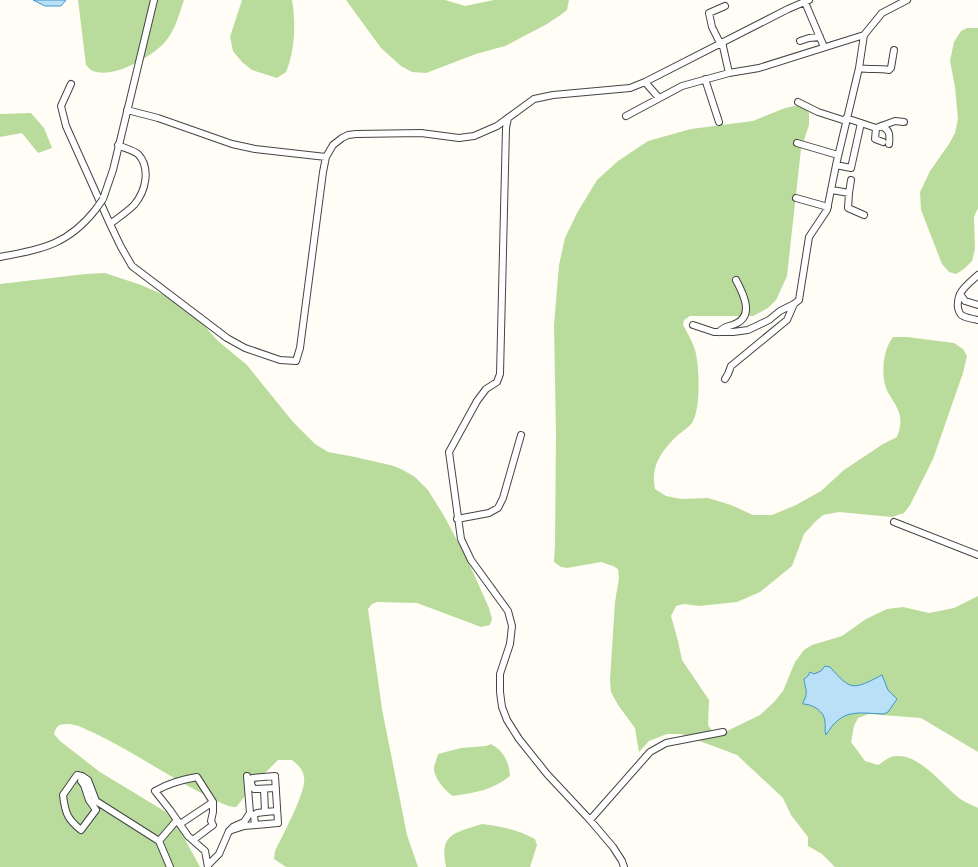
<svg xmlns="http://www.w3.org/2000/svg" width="978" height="867" viewBox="0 0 978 867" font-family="'Times New Roman',serif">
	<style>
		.forest { fill: #b9dc9c }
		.water { fill: #b9e0f7; stroke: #3f96cf }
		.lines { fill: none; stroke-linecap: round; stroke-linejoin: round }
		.minor-casing { stroke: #444; stroke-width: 8 }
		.minor { stroke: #fff; stroke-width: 6 }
		.minor-bridge-casing { stroke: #444; stroke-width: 8; stroke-linecap: butt }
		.minor-bridge { stroke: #fff; stroke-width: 6 }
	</style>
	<rect width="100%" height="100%" fill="#fffdf5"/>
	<path class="forest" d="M78,0H184C179,14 175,31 165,42C152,57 113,79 93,71C90,70 88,67 86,65Z
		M242,0H292C296,24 295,50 286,72L277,78L252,70L242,62L233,51L230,37Z
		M346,0H445L465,6L494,0H569L567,10L562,14L547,24L505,46L476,54L426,73L412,72L401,66L381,48Z
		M967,28H978V208L974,217L975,249L972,261L964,269L956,274L949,272L942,264L921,210L920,192L930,171L949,144L955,133L958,119L955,87L950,61L954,42L961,31Z
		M800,105L805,107L809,113V125L801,149L787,276L776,300L768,308L753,316H690L684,320L683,325C687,332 691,339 694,347C700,362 701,410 692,423C689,427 683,431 678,435C662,450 650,466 655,489L666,496L681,499L708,498L731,505L753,515H772L796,505L821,491L844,470L883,444L897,437C903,421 901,413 892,399C890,395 887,392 886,388C881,373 883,350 893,337H907L954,343L963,349L967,356L963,373L933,459L910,505L904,513L892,517L839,512L823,515L816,521L804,534L792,566L760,592L737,602L699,606L684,604L676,606L671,616L678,641L682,660L709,700L708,725L712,731L725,732L760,715L775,701L783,691L795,662L804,650L812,645L842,636L866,619L887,609L903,607L929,613L954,608L978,596V752L921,718L869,714L858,718L854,726L851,742L865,761L878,765C882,763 887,758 891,757C917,750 941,784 959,798C964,802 972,805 978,808V867H835L822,854L808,846V837L791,815L783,798L737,755L681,734H667L649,741L639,752L635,728L618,705L611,692L610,680L615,602L619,578L618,569L613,566L601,562L567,568L561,567L554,562L555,545L556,435L554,325L559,265L565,238L577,213L597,180L618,161L648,141L691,129L753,121L785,108Z
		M31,113L44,128L52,148L38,153L22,133L0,137V114Z
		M105,273L141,285L164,295L186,309L202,323L218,341L247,365L293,422L315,444L328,452L355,457L394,466L403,470L415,477L428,490L444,516L467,559L489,608L492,619L490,625L481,627L417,603L377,602L372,604L368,609L382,709L407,835L418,867H286L274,859L275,851C282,836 307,791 304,777C303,769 297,764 292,760H278L260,778L236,807C225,807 215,799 205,795C167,776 131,750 92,732C85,729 75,723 66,724C58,724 56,727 54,734L60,741L100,772L166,812L176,823L200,867H0V284L86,274Z
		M491,744C504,751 509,762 510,776C493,790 474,793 453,796C445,791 433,777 434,767C435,763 437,758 438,754L461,748L486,746Z
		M482,824C501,826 518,830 535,839L537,845L530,867H446C439,833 455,833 482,824Z"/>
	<path class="water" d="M33,0H66L61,6H45Z
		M825,666L830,667C851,691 853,690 882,675L888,690L897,699L888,712L884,714C857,713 842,708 826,735C824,731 826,727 825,722C825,712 813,704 803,704V702C809,693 805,689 804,679L808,676L810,672L814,674L821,671Z"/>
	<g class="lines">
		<g class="minor-casing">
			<path id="minor" d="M804,0L824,47
				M800,41L809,38L820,37
				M722,42L729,73
				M720,43L712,27L709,13L725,6
				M859,68C870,70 878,68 889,70L891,68L894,50
				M705,79L719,122
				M645,82L659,98
				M71,84L61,106L66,126L110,224L121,247L132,266L227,338L245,348L280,360L296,361L300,348L323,172L326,157L333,145L342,138L348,135L356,134L421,133L459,138L474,136L497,126L534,99L553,95L630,88L645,82L788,9L809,0
				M798,102L818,112L846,121
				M127,110L158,118L232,144L255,149L326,157
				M626,116L682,86L729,73L759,68L864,35L882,13L907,0
				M508,118L506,128L500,374L497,382L486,389L477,401L449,452L461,539L471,560L508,611L512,626L510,644L500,674V692L502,707L507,720L519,739L547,774L590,820L613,847L622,861L624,867
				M846,118L876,128L895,121L904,122
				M881,126C890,130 890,134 889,144
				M876,128L875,139L883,142
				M797,143L838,155
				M836,165L851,168L861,123
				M832,190L849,193L848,208L864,215
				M849,193L851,180
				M796,198L828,207
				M103,199L113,170L154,0
				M110,224C118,218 127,212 134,205C146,191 151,168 138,154C133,150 124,148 118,145
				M0,257C42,249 68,245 96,209
				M978,275C967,285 956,292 958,308C959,312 960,315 963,316C967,318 973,319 978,320
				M960,294L965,301L978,305
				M693,325L714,332H733L748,330L769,320L780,311L794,304L799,300L809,237L827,210L836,165L859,68L864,35
				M719,332C724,326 728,327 735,324C755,316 743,293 736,280
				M725,379L728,374L731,366L787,320L794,304
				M457,519L489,513L498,508L503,498L521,435
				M894,522L978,555
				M82,776L81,781L84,785L89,800L96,810L81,830C67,819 65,812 63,795L77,775L82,776L88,780L96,801L159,841L170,867
				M264,789L265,812L277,811
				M590,820L650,752L666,743L723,732
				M180,824L213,802
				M255,825L254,815L257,813L265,812
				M229,831L244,826L278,823L275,776L252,778C250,781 251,786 254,789L276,788
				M193,840L213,825L211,821L213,812V802L197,777C181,780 169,783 155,791L170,810L188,836L205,851L208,867
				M159,841L177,820
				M208,865L219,854L229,831L233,827L244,822L250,813L247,776"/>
		</g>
		<use href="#minor" class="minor"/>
		<g class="minor-bridge-casing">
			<path id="minor-bridge" d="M96,209L103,199"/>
		</g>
		<use href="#minor-bridge" class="minor-bridge"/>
	</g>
</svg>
